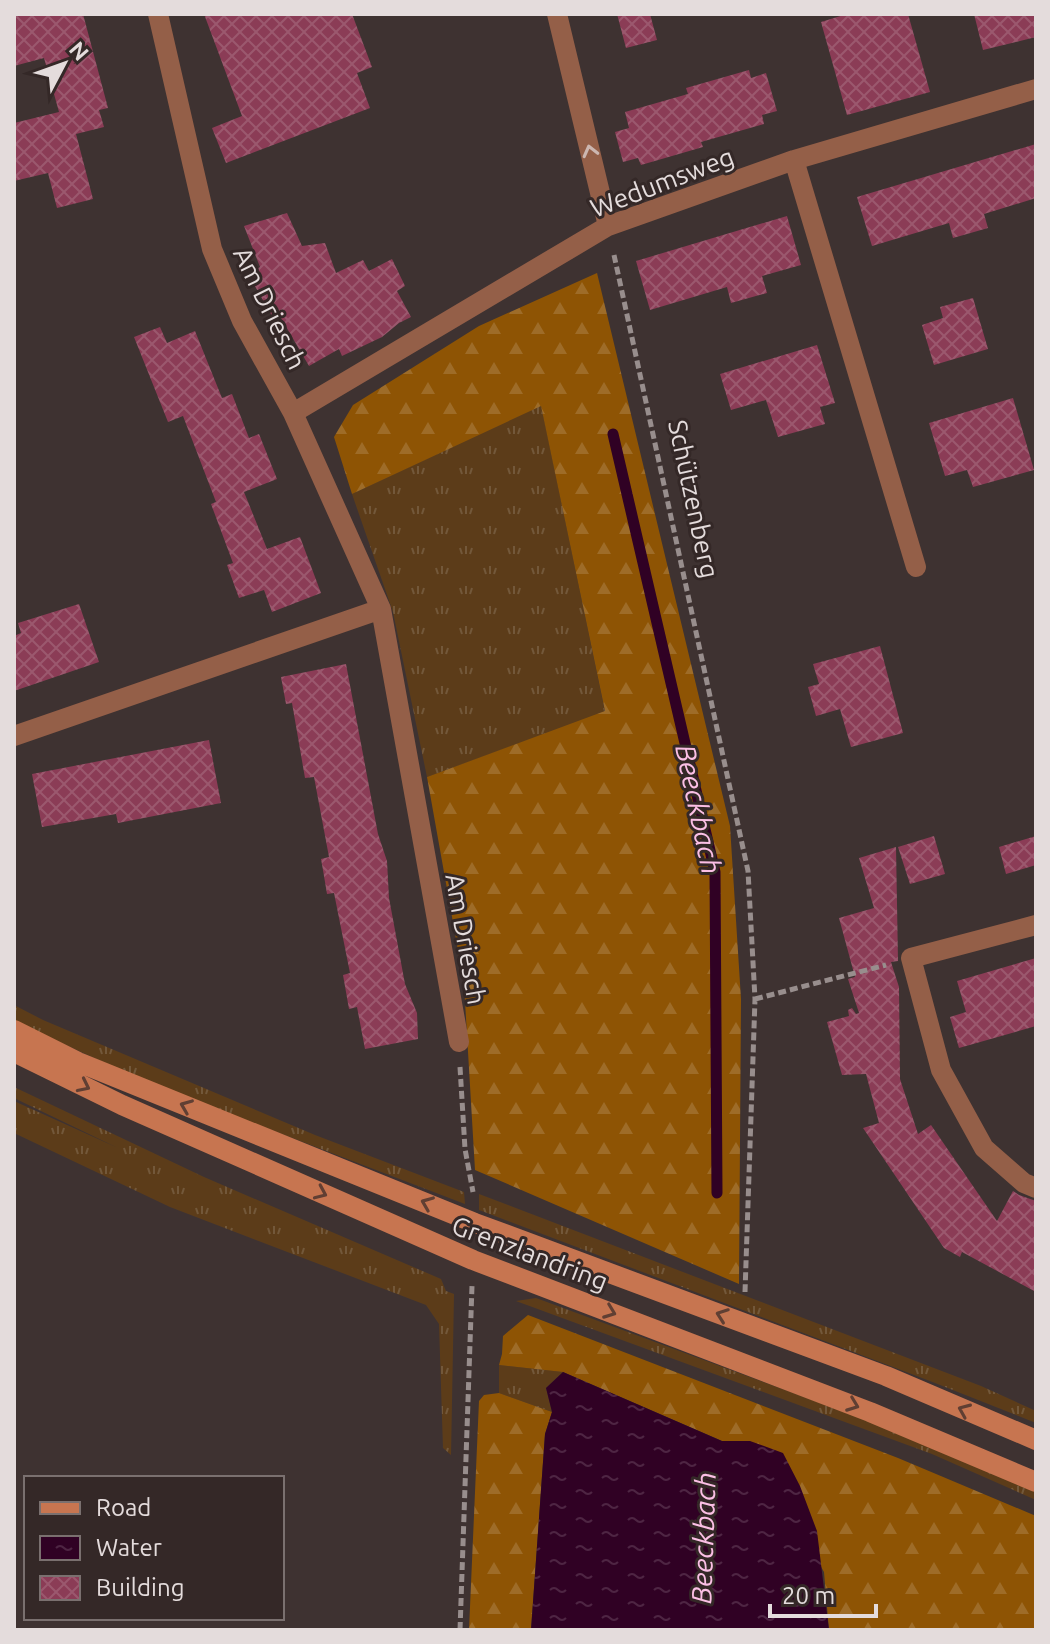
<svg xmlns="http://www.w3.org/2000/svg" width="1050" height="1644" viewBox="0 0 1050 1644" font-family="Ubuntu,sans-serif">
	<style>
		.grass { fill: url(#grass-tufts) }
		.forest { fill: url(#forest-firs) }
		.water { fill: url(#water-ripples) }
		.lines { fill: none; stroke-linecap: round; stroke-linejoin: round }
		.stream { stroke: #300124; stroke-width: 11 }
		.building { fill: url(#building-cross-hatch) }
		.path { stroke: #988e8d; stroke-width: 5; stroke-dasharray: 8 4; stroke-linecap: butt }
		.minor { stroke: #945f48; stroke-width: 20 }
		.secondary { stroke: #c77550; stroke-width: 20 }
		.oneway { stroke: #ccb6b0 }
		.oneway2 { stroke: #603f33 }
		.labels { text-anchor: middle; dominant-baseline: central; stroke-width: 6; stroke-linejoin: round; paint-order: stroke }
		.street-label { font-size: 26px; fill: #e4dcdc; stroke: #342827 }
		.water-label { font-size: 28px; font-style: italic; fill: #fbbfe5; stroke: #342827 }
	</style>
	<defs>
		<pattern id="grass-tufts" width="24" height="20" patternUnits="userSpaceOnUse" patternTransform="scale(2)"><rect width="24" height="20" fill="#5c3c19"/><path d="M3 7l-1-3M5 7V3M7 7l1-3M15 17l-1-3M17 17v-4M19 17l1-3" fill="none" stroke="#73583a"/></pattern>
		<pattern id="forest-firs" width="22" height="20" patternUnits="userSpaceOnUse" patternTransform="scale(2)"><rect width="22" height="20" fill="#8e5404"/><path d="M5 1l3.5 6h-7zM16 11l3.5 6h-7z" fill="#9e6c28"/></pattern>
		<pattern id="water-ripples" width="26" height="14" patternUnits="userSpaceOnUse" patternTransform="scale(2)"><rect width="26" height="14" fill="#300124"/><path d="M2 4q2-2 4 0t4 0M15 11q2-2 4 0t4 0" fill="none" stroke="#4e2543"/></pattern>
		<pattern id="building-cross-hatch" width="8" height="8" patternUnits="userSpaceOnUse" patternTransform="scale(2)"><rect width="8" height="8" fill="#8b3c56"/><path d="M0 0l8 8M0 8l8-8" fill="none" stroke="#9b586e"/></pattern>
	</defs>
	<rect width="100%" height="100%" fill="#3e3231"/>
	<path class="grass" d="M541,405L605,712L427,777L393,612L352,494Z
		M14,1005L43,1020L315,1135L464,1192L465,1204L144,1081L14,1021Z
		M14,1087L204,1177L441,1279L446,1291L454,1294L451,1455L443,1448L439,1324L426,1305L170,1207L14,1133V1101L118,1148L14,1098Z
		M479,1194L981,1386L1036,1411V1423L930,1381L479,1210Z
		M536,1298L926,1442L1036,1488V1500L932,1454L516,1301Z
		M499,1365L563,1372L546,1388L552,1412L499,1393Z"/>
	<path class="forest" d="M597,273L730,826L741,999L739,1284L475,1170L464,984L427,777L605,711L541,406L352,494L334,437L353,405L479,326Z
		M528,1315L898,1458L1036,1516V1630H829L824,1572L750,1441H722L563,1372L499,1365L502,1354L503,1336Z
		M499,1393L552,1412L545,1434L531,1630H469L479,1401L484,1395Z"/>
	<path class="water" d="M563,1372L722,1441H750L783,1453L800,1486L817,1531L829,1630H531L545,1434L552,1412L546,1388Z"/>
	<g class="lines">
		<path class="stream" d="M613,434L715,872L717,1193"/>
	</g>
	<path class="building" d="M14,14H83L108,108L99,110L104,127L76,134L93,199L57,208L48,173L14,181V123L59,112L44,58L14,66Z
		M204,14H352L372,67L357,73L370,108L226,163L212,128L242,116Z
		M617,14H650L657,40L626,48Z
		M847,14H908L930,92L847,115L821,22Z
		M974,14H1036V37L983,50Z
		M749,70L751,78L766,73L777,111L762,115L764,124L701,142L703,147L641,165L638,158L623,162L615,132L629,128L625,112L688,94L686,88Z
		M1036,144V198L984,214L988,228L953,238L949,223L872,246L857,197Z
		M287,213L302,246L325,243L336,273L363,260L369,271L392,259L405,286L397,291L411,317L399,323L382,337L342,356L339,349L309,366L281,318L275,321L248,274L260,267L244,226Z
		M787,216L801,265L762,276L767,293L731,303L727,287L650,310L636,261Z
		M973,298L988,349L934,365L922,325L943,318L940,307Z
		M160,327L167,343L195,331L222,398L232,394L249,438L259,434L277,479L244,492L267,549L300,537L321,593L272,612L264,590L239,598L227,565L233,563L211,504L216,502L183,416L168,422L134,337Z
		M817,345L835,403L820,407L825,424L778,437L766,400L731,410L720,374Z
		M1013,398L1034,470L973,487L967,470L945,476L929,423Z
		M79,604L99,662L14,691V636L21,633L18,623Z
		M880,646L903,733L851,747L840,709L816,716L808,687L819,684L813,664Z
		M346,664L378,834L387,861L389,898L405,984L417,1013L418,1039L365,1049L357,1007L349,1009L343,975L350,973L334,893L327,894L324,876L321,859L329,857L314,777L305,778L292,703L286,704L281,677Z
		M209,740L221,803L118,823L116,814L42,827L32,774Z
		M934,836L945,874L910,884L898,847Z
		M1036,836V865L1006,874L999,847Z
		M896,847L898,961L891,962L899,987L900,1079L918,1134L931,1125L997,1221L1013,1191L1019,1195L1036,1201V1292L962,1252L960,1257L944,1248L863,1128L879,1123L866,1074L842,1075L827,1022L849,1016L848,1010L852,1008L856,1014L859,1013L848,979L855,977L839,918L874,908L859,858Z
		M1036,958V1026L959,1048L950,1017L966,1012L957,981Z"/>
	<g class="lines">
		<path class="path" d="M614,255L748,871L755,999L745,1292
			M755,999L886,965
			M460,1067L465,1149L473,1192
			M460,1630L472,1286"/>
		<path class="minor" d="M158,14L212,249L242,321L293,413L381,609L459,1042
			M557,14L608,226
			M794,160L916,567
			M293,413L608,226L794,160L1036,89
			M14,736L381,609
			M1036,925L911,958L941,1070L984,1148L1024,1183L1036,1188"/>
		<path class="secondary" d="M14,1030L78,1062L475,1223L886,1376L1036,1440
			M14,1052L122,1105L473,1260L870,1412L1036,1482"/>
	</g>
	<defs><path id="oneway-chevron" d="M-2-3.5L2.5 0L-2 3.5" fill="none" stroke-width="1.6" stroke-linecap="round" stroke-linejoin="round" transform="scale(2)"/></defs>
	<use class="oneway" href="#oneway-chevron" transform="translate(590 151) rotate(-104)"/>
	<g class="oneway2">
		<use href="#oneway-chevron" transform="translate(84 1086) rotate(26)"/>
		<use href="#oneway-chevron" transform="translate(186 1106) rotate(-158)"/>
		<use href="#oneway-chevron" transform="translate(321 1193) rotate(24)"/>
		<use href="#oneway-chevron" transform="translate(427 1203) rotate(-158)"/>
		<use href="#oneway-chevron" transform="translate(610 1312) rotate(21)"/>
		<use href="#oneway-chevron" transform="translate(722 1315) rotate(-160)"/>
		<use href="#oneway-chevron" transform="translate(853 1405) rotate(21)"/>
		<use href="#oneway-chevron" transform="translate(964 1410) rotate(-157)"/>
	</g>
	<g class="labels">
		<g class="street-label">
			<text transform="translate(662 182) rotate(-21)">Wedumsweg</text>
			<text transform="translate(270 308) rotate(64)">Am Driesch</text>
			<text transform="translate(694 499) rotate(78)">Schützenberg</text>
			<text transform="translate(466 939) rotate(80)">Am Driesch</text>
			<text transform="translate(530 1253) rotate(21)">Grenzlandring</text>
		</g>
		<g class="water-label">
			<text transform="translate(699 809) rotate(78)">Beeckbach</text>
			<text transform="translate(703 1538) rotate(-88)">Beeckbach</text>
		</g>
	</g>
	<rect width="1050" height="1644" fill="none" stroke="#e4dcdc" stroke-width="32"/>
	<rect x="24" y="1476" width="260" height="144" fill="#342827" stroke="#7a706f" stroke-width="2"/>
	<rect x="40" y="1502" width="40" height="12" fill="#c77550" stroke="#7a706f" stroke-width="2"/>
	<text x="96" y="1516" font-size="24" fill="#e4dcdc">Road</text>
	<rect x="40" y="1536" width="40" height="24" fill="url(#water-ripples)" stroke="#7a706f" stroke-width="2"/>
	<text x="96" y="1556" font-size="24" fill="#e4dcdc">Water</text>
	<rect x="40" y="1576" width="40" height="24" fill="url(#building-cross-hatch)" stroke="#7a706f" stroke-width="2"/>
	<text x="96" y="1596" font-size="24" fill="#e4dcdc">Building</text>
	<g transform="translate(64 64) rotate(49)" stroke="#342827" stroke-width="6" paint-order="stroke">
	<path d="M0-6L14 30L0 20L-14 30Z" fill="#e4dcdc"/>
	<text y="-12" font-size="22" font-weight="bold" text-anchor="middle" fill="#e4dcdc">N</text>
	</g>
	<path d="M770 1604v12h106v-12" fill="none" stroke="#e4dcdc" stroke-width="4"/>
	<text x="782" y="1604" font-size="24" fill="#e4dcdc" stroke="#342827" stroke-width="6" paint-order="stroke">20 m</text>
</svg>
